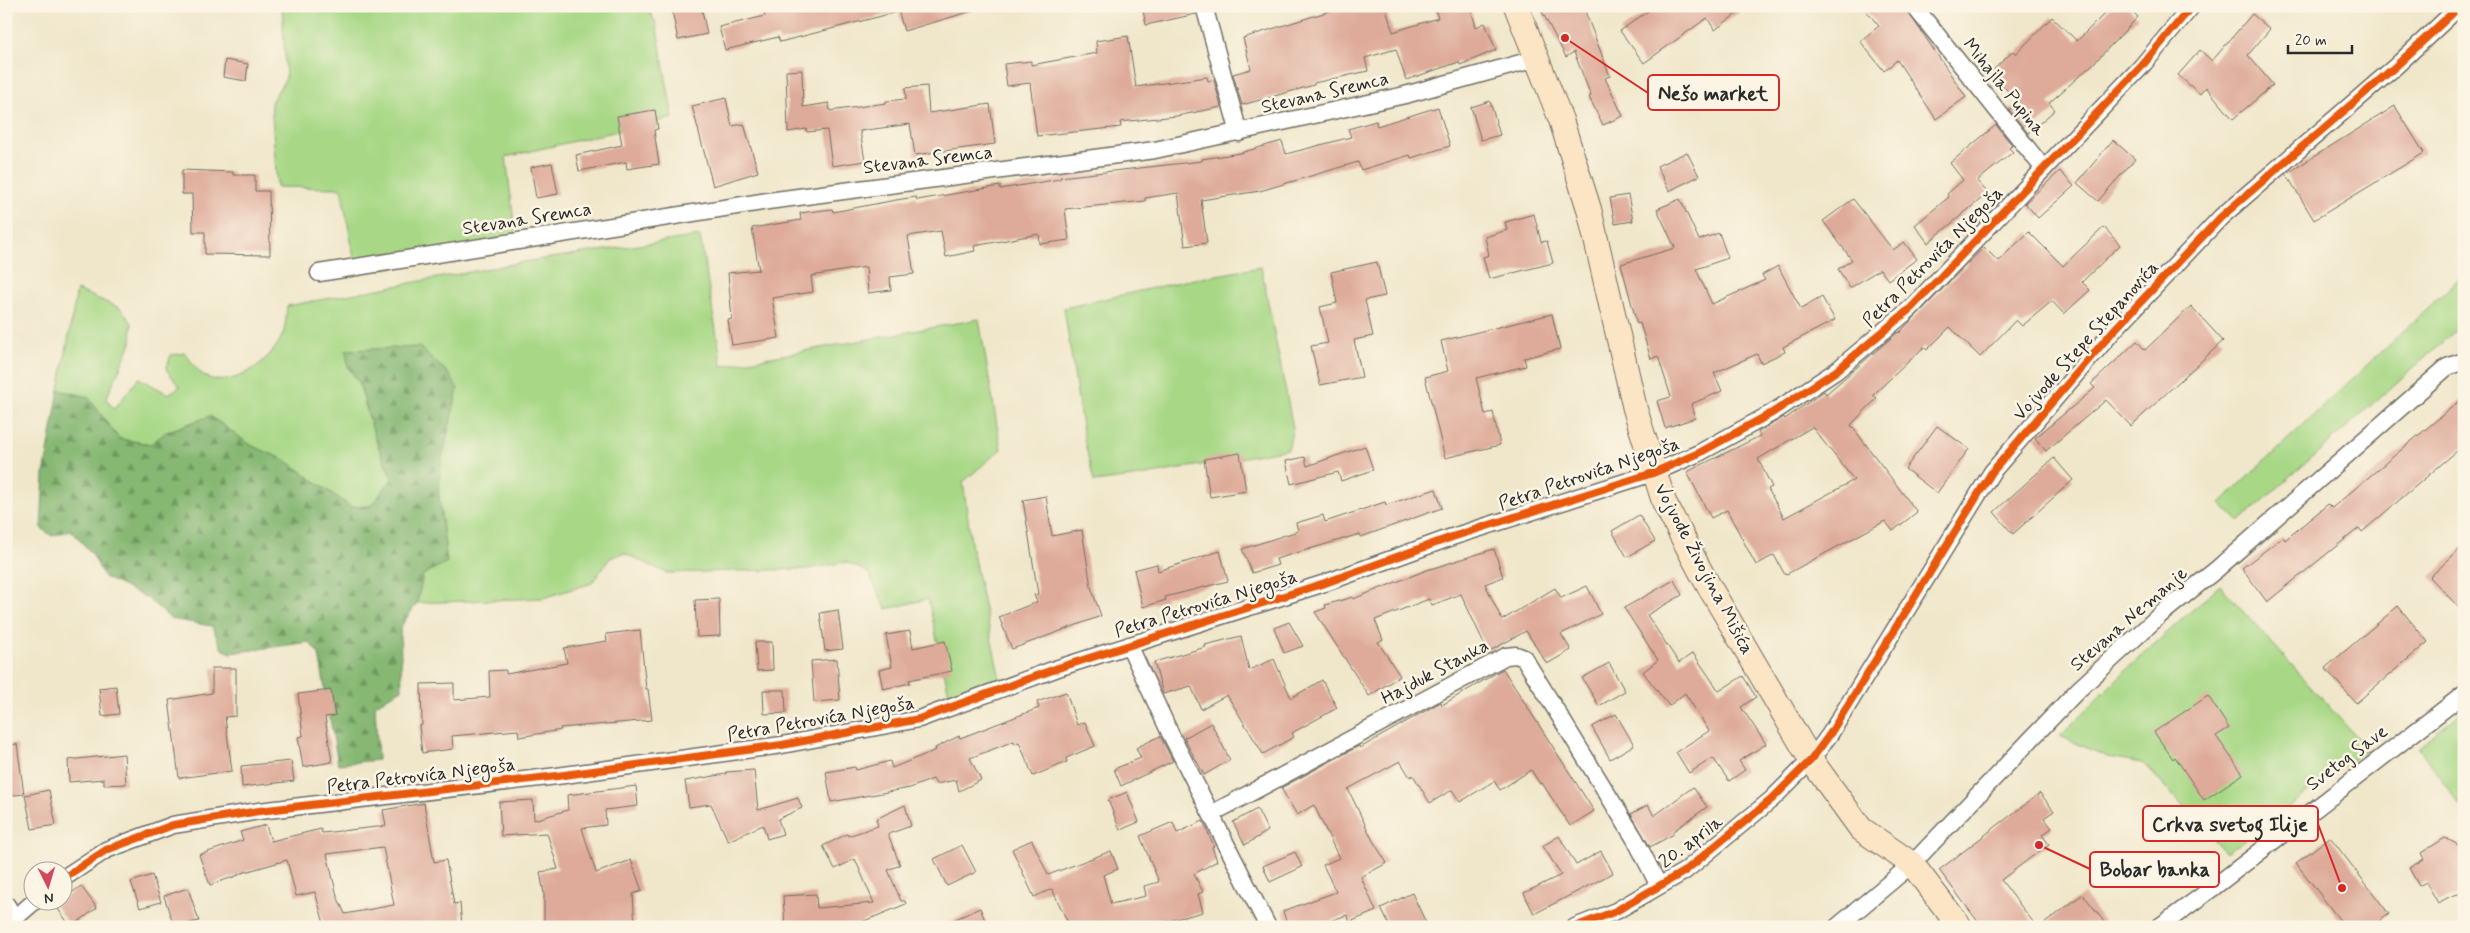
<svg xmlns="http://www.w3.org/2000/svg" width="2470" height="933" viewBox="0 0 2470 933" font-family="Mynerve,sans-serif">
	<style>
		.grass { fill: #a8d886; stroke: #6a8258 }
		.forest { fill: url(#forest-firs); stroke: #58724f }
		.building { fill: #deaa99; fill-rule: evenodd }
		.lines { fill: none; stroke-linecap: round; stroke-linejoin: round }
		.street-casing { stroke: #706d63; stroke-width: 19 }
		.secondary-casing { stroke: #706d63; stroke-width: 26 }
		.street { stroke: #fff; stroke-width: 16 }
		.secondary { stroke: #fce5c4; stroke-width: 24 }
		.cycleway-casing { stroke: #fcf5e5; stroke-width: 11 }
		.cycleway { stroke: #e8590c; stroke-width: 8 }
		.labels { text-anchor: middle; dominant-baseline: central; stroke-width: 5; stroke-linejoin: round; paint-order: stroke }
		.street-label { font-size: 19px; fill: #2b2b2b; stroke: #fcf5e5 }
		.leader { fill: none; stroke: #d62828; stroke-width: 2 }
		.callout-dot { fill: #d62828; stroke: #fcf5e5; stroke-width: 2 }
		.callout { fill: #fcf5e5; stroke: #d62828; stroke-width: 2 }
		.callout-label { font-size: 20px; text-anchor: middle; font-weight: bold; fill: #2b2b2b }
	</style>
	<defs>
		<pattern id="forest-firs" width="22" height="20" patternUnits="userSpaceOnUse" patternTransform="scale(1.25)"><rect width="22" height="20" fill="#86b873"/><path d="M5 1l3.5 6h-7zM16 11l3.5 6h-7z" fill="#6e965f"/></pattern>
	</defs>
	<rect width="100%" height="100%" fill="#fcf5e5"/>
	<filter id="ink" filterUnits="userSpaceOnUse"><feTurbulence type="fractalNoise" baseFrequency=".02" numOctaves="2"/><feDisplacementMap in="SourceGraphic" scale="10" xChannelSelector="R" yChannelSelector="G"/><feConvolveMatrix kernelMatrix="1 2 1 2 8 2 1 2 1" color-interpolation-filters="sRGB"/></filter>
	<filter id="wash" filterUnits="userSpaceOnUse"><feTurbulence type="fractalNoise" baseFrequency=".0096" numOctaves="4" result="noise"/><feDisplacementMap in="SourceGraphic" scale="20" xChannelSelector="R" yChannelSelector="G"/><feGaussianBlur stdDeviation="1.12" result="paint"/><feColorMatrix in="noise" values="0 0 0 0 0 0 0 0 0 0 0 0 0 0 0 0 0 1.4 0 .05"/><feComposite in="paint" operator="in"/></filter>
	<g filter="url(#wash)">
		<rect width="100%" height="100%" fill="#f0e7cb"/>
		<path class="grass" d="M282,6H646L656,23L673,118L506,157L517,247L357,273L341,188L277,187L271,102L286,78Z
			M700,236L722,366L979,319L1001,449L963,482L972,549L1000,679L949,694L928,599L886,609L869,573L846,562L808,569L667,573L624,553L610,558L592,583L543,598L417,603L423,574L447,562L438,490L449,374L419,347L348,367L359,382L375,438L392,479L371,506L351,507L285,460L252,446L210,416L167,432L151,444L119,439L88,397L59,390L77,290L120,308L132,323L131,343L106,399L114,409L139,378L168,394L180,387L166,369L171,355L185,353C190,359 197,372 205,376C231,392 272,360 282,336C286,327 286,315 287,306L523,262Z
			M1261,267L1293,428L1288,449L1141,476L1094,482L1084,439L1064,308L1184,281Z
			M2464,274V323L2239,522L2220,503Z
			M2220,585L2367,749L2226,853L2143,763L2108,757L2060,736L2128,668Z
			M2464,709V812L2419,748Z"/>
		<path class="forest" d="M419,347L449,374L458,389L442,458L438,490L447,562L423,575L417,603L400,628L402,689L375,705L378,760L338,764L319,654L309,642L231,653L222,649L212,626L171,619L147,598L104,577L93,555L71,530L52,536L41,528L44,474L59,390L88,397L119,439L151,444L166,432L210,416L252,446L285,460L351,507L371,506L392,479L375,438L359,382L348,367L346,350Z"/>
		<g id="blocks">
			<path class="building" d="M671,6H701L707,34L678,40Z
				M762,6H896L897,12L780,42L778,37L725,50L719,27L765,16Z
				M897,6H971L972,11L904,31Z
				M1142,6H1194L1196,14L1146,25Z
				M1346,6H1385L1393,32L1438,18L1434,6H1470L1476,27L1485,23L1496,50L1460,65L1459,62L1406,80L1396,49L1365,58L1368,71L1314,83V85L1242,105L1233,74L1251,69L1243,38Z
				M1539,6H1583L1610,76L1605,78L1623,116L1603,125L1589,97L1591,96L1574,52L1566,57Z
				M1655,6H1747L1715,30L1707,18L1644,63L1620,31Z
				M1862,6H1904L1966,97L1936,119L1897,60L1884,71L1860,41L1879,26Z
				M2112,6H2127L2138,17L2093,64L2049,103L2055,110L2028,133L2009,110L2019,102L1990,73L2013,51L2016,54L2052,17L2077,41Z
				M2252,14L2270,29L2248,55L2273,85L2233,119L2206,87L2200,94L2178,75L2200,50L2212,61Z
				M1128,36L1136,87L1207,77L1208,81L1214,80L1221,107L1177,116L1120,122L1121,127L1037,136L1030,83L1007,86L1004,64L1031,61V65L1097,53L1096,41Z
				M225,60L248,64L246,81L223,77Z
				M802,70L803,107L829,103L830,111L886,103V101L906,99L905,88L927,86L929,113L990,104L995,144L915,155L910,124L860,131L865,161L832,166L827,130L807,132L806,129L788,132L786,71Z
				M726,98L732,126L744,124L758,172L713,186L692,106Z
				M1490,101L1500,135L1481,140L1471,107Z
				M2395,106L2424,153L2314,220L2286,174Z
				M1438,107L1450,146L1411,158L1410,155L1361,170L1358,162L1260,191L1201,200L1207,243L1185,246L1178,193L1145,198V201L1065,209L1069,240L1040,244L1039,234L974,246L975,251L946,257L941,231L908,236L914,274L890,277L891,290L868,293L866,267L811,276L813,292L772,298L779,338L732,345L728,320L732,319L728,273L759,270L752,228L801,220L800,213L832,209L833,212L896,200L916,197L917,200L1000,186V189L1060,179V177L1202,161V159L1240,153L1282,141L1286,154L1351,137L1348,129L1376,121L1377,126Z
				M655,110L658,129L654,130L659,164L627,169L626,162L579,171L576,155L622,145L617,116Z
				M1996,125L2012,145L2009,148L2013,152L1977,181L1988,193L1928,243L1915,225L1949,197L1947,194L1963,180L1950,163Z
				M2113,140L2135,159L2098,201L2077,183Z
				M1687,152L1699,176L1669,191L1657,166Z
				M552,163L558,194L536,198L531,167Z
				M182,170L233,172V175H255V191H269L270,255L205,254V232H193L192,194H182Z
				M2060,171L2074,186L2038,218L2025,203Z
				M1628,195L1633,221L1615,224L1610,198Z
				M1680,199L1699,240L1719,233L1728,258L1696,269L1712,304L1765,280L1762,275L1778,266L1801,309L1822,297L1835,320L1783,347L1785,352L1761,363L1757,354L1714,373L1722,391L1691,404L1695,418L1665,428L1657,401L1671,397L1658,356L1651,359L1640,323L1637,324L1621,264L1675,248L1657,209Z
				M1853,199L1893,250L1904,242L1917,259L1888,280L1880,269L1850,288L1838,269L1852,260L1823,221Z
				M1534,214L1541,242L1547,241L1553,263L1489,279L1483,257L1489,255L1485,237L1507,230L1505,222Z
				M2104,227L2120,245L2082,282L2090,290L2064,314L2052,301L2022,326L2016,320L1980,357L1950,327L1927,350L1924,347L1873,395L1877,398L1851,425L1917,512L1893,531L1885,521L1785,575L1774,555L1756,565L1727,510L1711,518L1687,472L1760,436L1758,432L1784,417L1785,419L1824,391L1826,394L1898,332L1899,333L1984,247L1998,261L2029,232L2063,266ZM1812,427L1854,480L1784,518L1768,489L1772,487L1758,459Z
				M1377,262L1385,296L1365,300L1373,336L1354,340L1362,377L1320,385L1311,346L1328,343L1320,307L1337,303L1331,272Z
				M2191,306L2223,341L2131,426L2106,400L2046,451L2035,438L2095,388L2091,384L2137,341L2145,350Z
				M1552,314L1560,349L1524,358L1526,366L1476,378L1485,414L1493,412L1500,445L1445,458L1425,377L1448,371L1441,341Z
				M2464,397V445L2362,532L2359,528L2267,602L2242,568L2283,537L2285,540L2328,504L2332,508Z
				M1937,426L1969,449L1937,493L1905,469Z
				M1365,446L1373,470L1341,481L1338,472L1291,484L1286,461L1305,457L1307,466Z
				M1240,453L1246,491L1210,497L1204,459Z
				M2054,458L2073,480L2013,534L1994,512Z
				M1436,489L1442,508L1361,537L1360,534L1276,559L1278,565L1252,573L1242,549L1298,531L1296,523L1323,515L1325,522L1385,502L1386,505Z
				M1046,496L1052,536L1082,530L1091,587L1101,616L1012,649L999,617L1037,602L1034,595L1038,594L1023,500Z
				M1639,515L1655,541L1627,557L1612,531Z
				M2464,545V613L2430,577Z
				M1494,549L1503,577L1485,584L1502,620L1555,588L1561,598L1587,586L1601,614L1561,634L1571,650L1547,664L1526,631L1488,652L1461,594L1432,605L1429,599L1375,620L1383,640L1378,642L1400,676L1369,696L1315,612L1326,608L1325,605L1353,597V599L1427,570Z
				M1220,551L1228,581L1165,597L1166,600L1143,607L1134,570L1157,564L1158,571Z
				M1674,580L1682,595L1647,615L1679,663L1693,653L1719,691L1743,676L1756,697L1741,707L1766,744L1739,761L1745,770L1729,781L1713,758L1689,773L1676,752L1709,731L1685,693L1669,706L1643,672L1658,660L1624,608Z
				M719,599L720,636L697,637L695,600Z
				M2398,606L2428,642L2356,703L2325,668Z
				M838,610L843,649L825,651L820,613Z
				M1289,622L1303,646L1284,653L1274,628Z
				M640,630L646,689H648L652,720L560,728L561,730L519,737L518,730L452,736L453,749L422,753L419,726L422,725L421,684L454,683V700L490,697L489,671L506,670V674L567,663L564,648L607,641L606,634Z
				M910,631L913,648L945,641L952,671L909,680L910,683L883,689L879,670L892,667L886,635Z
				M1241,636L1249,670L1274,659L1291,698L1322,680L1337,708L1292,733L1294,737L1263,754L1227,695L1201,709L1191,686L1163,694L1154,662L1206,647L1205,645Z
				M755,642H772L773,670L757,671Z
				M837,659L840,700L814,702L811,661Z
				M1609,663L1625,691L1599,706L1582,678Z
				M212,668H236V716L225,717L232,771L179,778L169,700L212,693Z
				M1503,669L1594,811L1570,826L1542,783L1540,784L1531,770L1500,790L1494,781L1460,802L1452,790L1430,803L1413,775L1410,777L1400,761L1348,789L1373,841L1387,863L1361,877L1376,911L1350,922L1347,915L1313,927H1288L1283,911L1336,892L1323,865L1339,858L1314,805L1297,815L1281,788L1359,746L1360,748L1441,702L1442,705Z
				M116,686L119,714L102,716L99,688Z
				M331,690L335,716L325,717L332,762L303,767L298,737L303,736L298,694Z
				M763,690H785L786,713L764,714Z
				M1066,692L1077,725L1085,722L1095,746L1066,758L1067,762L1033,776L1019,742L1015,744L1014,741L970,758L981,780L959,791L956,780L936,784L933,779L910,788L831,802L826,772L855,767L856,770L890,761L892,768L936,750L935,748L959,736L960,738L1039,708L1037,702Z
				M2208,696L2229,728L2216,736L2243,774L2204,800L2175,757L2173,759L2154,732Z
				M1616,714L1634,745L1610,759L1592,727Z
				M1211,723L1230,760L1204,775L1184,738Z
				M1160,736L1173,761L1121,786L1114,769L1141,758L1136,748Z
				M17,744L24,794L6,796V745Z
				M124,754L126,784L104,785V779L69,782L68,760Z
				M291,761L294,781L242,787L241,766Z
				M754,770L758,810L798,798L802,808L778,819L783,834L767,839L763,825L728,841L711,804L689,807L685,781L726,774V772Z
				M636,786L638,806L605,810L606,825L582,828L596,873L631,860L642,891L633,894L635,927H544V894L540,872L558,869L547,833L501,836L499,802L533,800L534,820L568,810L567,795Z
				M1693,787L1707,807L1672,832L1674,834L1650,847L1631,814L1648,805L1654,816Z
				M49,790L56,825L32,829L25,795Z
				M1127,792L1139,822L1120,830L1108,800Z
				M2040,793L2054,811L2044,818L2052,828L2042,835L2049,844L2001,880L2037,927H1982L1939,870Z
				M424,803L434,862L446,860L454,904L460,903L462,927H325L315,892L296,896L287,860L238,874L239,875L210,885L199,855L243,840L240,832L266,825L271,841L321,829L322,833L386,826L383,810ZM383,847L394,905L345,914L337,896L327,854Z
				M905,805L911,826L888,834L900,865L888,870L901,901H905L906,904L862,922V927H785L783,896L816,894L817,908L874,903L855,859L835,869L823,846L847,834L848,836L878,826L876,819Z
				M1257,809L1268,831L1245,845L1233,822Z
				M1203,821L1214,846L1212,847L1217,861L1194,874L1203,892L1198,894L1203,912L1154,925L1153,923L1137,927H1070L1052,889L1034,897L1012,849L1032,840L1048,875L1111,851L1118,869L1103,875L1111,904L1146,896L1144,886L1159,882L1140,836L1173,822L1177,833Z
				M1559,836L1576,865L1601,851L1613,873L1534,914L1524,893L1561,875L1543,846Z
				M2330,837L2389,914L2372,927H2345L2296,863Z
				M2445,838L2464,848V892L2449,897L2438,903L2426,882L2419,886L2409,868L2424,859L2421,853Z
				M962,845L976,872L947,886L934,859Z
				M1295,852L1302,867L1270,882L1263,866Z
				M152,875L161,902L140,908L131,882Z
				M81,886L97,908L71,927L55,905Z
				M188,888L199,921L174,927L164,896Z
				M1412,893L1428,927H1390L1381,908Z
				M2083,894L2108,927H2040Z
				M980,908L988,927H938Z"/>
		</g>
	</g>
	<g filter="url(#ink)">
		<use href="#blocks" fill-opacity="0" stroke="#706d63" stroke-width="1"/>
		<g class="lines">
			<g class="street-casing">
				<path id="street" d="M1204,6L1239,133
					M1914,6L2044,169
					M319,273L768,201L1155,150L1405,95L1535,59
					M1129,645L1170,733L1268,927
					M1211,814L1506,656L1516,655L1524,658L1635,839L1659,886
					M62,879L106,850L173,825L259,811L557,776L782,745L919,719L1058,668L1325,583L1452,537L1653,473L1699,453L1772,413L1836,371L1911,308L2141,67L2192,6
					M6,904L15,918
					M6,926L36,900
					M1575,927L1616,911L1685,871L1772,799L1811,760L1830,734L1992,472L2114,330L2221,217L2396,66L2460,6
					M1837,927L1912,864L2078,690L2160,615L2217,569L2447,367L2464,361
					M2159,927L2214,887L2464,694"/>
			</g>
			<g class="secondary-casing">
				<path id="secondary" d="M1516,6L1561,120L1589,209L1635,409L1664,502L1703,576L1811,760L1861,829L1912,864L1960,927"/>
			</g>
			<use href="#street" class="street"/>
			<use href="#secondary" class="secondary"/>
			<g class="cycleway-casing">
				<path id="cycleway" d="M62,879L106,850L173,825L259,811L557,776L782,745L919,719L1058,668L1325,583L1452,537L1653,473L1699,453L1772,413L1836,371L1911,308L2141,67L2192,6
					M1575,927L1616,911L1685,871L1772,799L1811,760L1830,734L1992,472L2114,330L2221,217L2396,66L2460,6"/>
			</g>
			<use href="#cycleway" class="cycleway"/>
		</g>
	</g>
	<g class="labels">
		<g class="street-label">
			<text transform="translate(2004 87) rotate(51)">Mihajla Pupina</text>
			<text transform="translate(1325 93) rotate(-13)">Stevana Sremca</text>
			<text transform="translate(928 160) rotate(-7)">Stevana Sremca</text>
			<text transform="translate(527 219) rotate(-9)">Stevana Sremca</text>
			<text transform="translate(1933 257) rotate(-45)">Petra Petrovića Njegoša</text>
			<text transform="translate(2086 341) rotate(-48)">Vojvode Stepe Stepanovića</text>
			<text transform="translate(1589 474) rotate(-19)">Petra Petrovića Njegoša</text>
			<text transform="translate(1704 569) rotate(62)">Vojvode Živojina Mišića</text>
			<text transform="translate(1206 604) rotate(-17)">Petra Petrovića Njegoša</text>
			<text transform="translate(2129 619) rotate(-41)">Stevana Nemanje</text>
			<text transform="translate(1435 672) rotate(-28)">Hajduk Stanka</text>
			<text transform="translate(821 719) rotate(-10)">Petra Petrovića Njegoša</text>
			<text transform="translate(2347 758) rotate(-37)">Svetog Save</text>
			<text transform="translate(421 776) rotate(-7)">Petra Petrovića Njegoša</text>
			<text transform="translate(1691 842) rotate(-37)">20. aprila</text>
		</g>
	</g>
	<path class="leader" d="M1565 38L1648 93M2342 888L2318 824M2039 845L2090 869"/>
	<g class="callout-dot">
		<circle cx="1565" cy="38" r="5"/>
		<circle cx="2342" cy="888" r="5"/>
		<circle cx="2039" cy="845" r="5"/>
	</g>
	<g class="callout">
		<rect x="1648" y="75" width="131" height="35" rx="5"/>
		<rect x="2143" y="806" width="175" height="35" rx="5"/>
		<rect x="2090" y="852" width="129" height="35" rx="5"/>
	</g>
	<g class="callout-label">
		<text x="1713" y="100">Nešo market</text>
		<text x="2230" y="831">Crkva svetog Ilije</text>
		<text x="2155" y="876">Bobar banka</text>
	</g>
	<rect width="2470" height="933" fill="none" stroke="#fcf5e5" stroke-width="25"/>
	<g transform="translate(48 886) rotate(175)"><circle r="24" fill="#fcf5e5" stroke="#a8a49b"/>
	<path d="M0-4L9 19L0 12L-9 19Z" fill="#d1495b"/>
	<text y="-8" font-size="14" font-weight="bold" text-anchor="middle" fill="#2b2b2b">N</text>
	</g>
	<path d="M2288 45v8h64v-8" fill="none" stroke="#2b2b2b" stroke-width="2.5"/>
	<text x="2295" y="45" font-size="15" fill="#2b2b2b" stroke="#fcf5e5" stroke-width="4" paint-order="stroke">20 m</text>
</svg>
